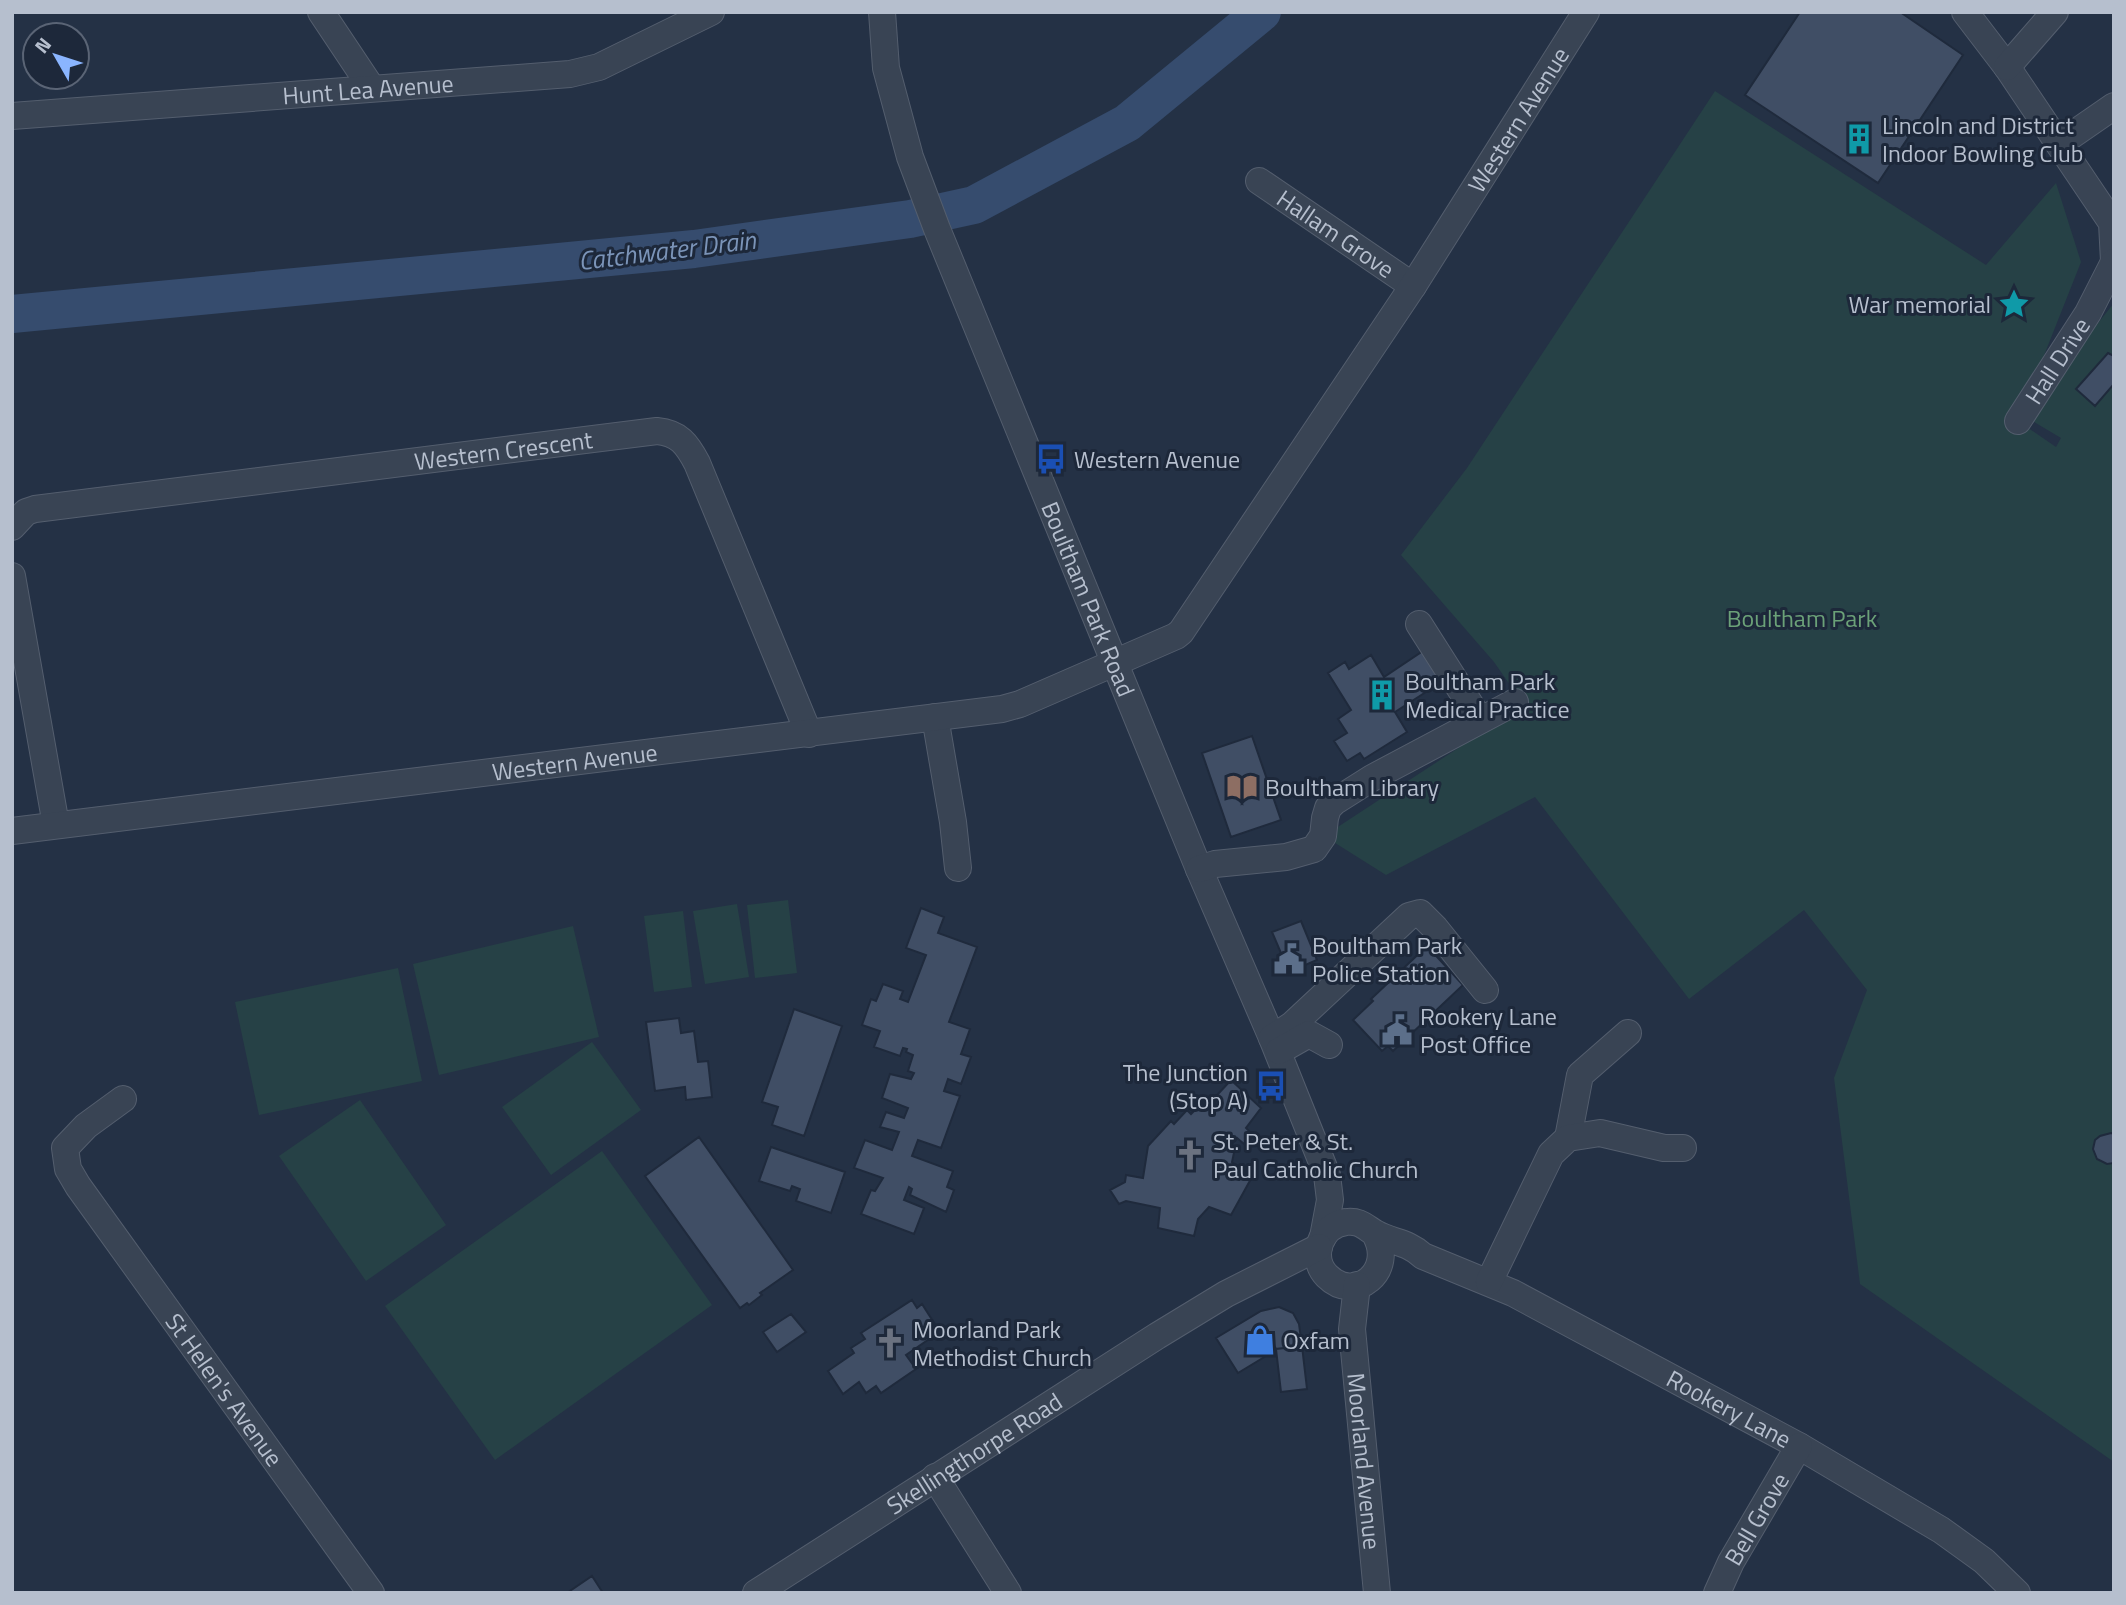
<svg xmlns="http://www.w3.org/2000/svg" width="2126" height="1605" viewBox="0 0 2126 1605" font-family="'Titillium Web',sans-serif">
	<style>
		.green { fill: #264146 }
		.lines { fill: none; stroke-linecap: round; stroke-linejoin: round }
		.river { stroke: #364c6e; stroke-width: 38 }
		.building { fill: #404e65; stroke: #1f2a3c; stroke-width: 2 }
		.minor-casing { stroke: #545e6e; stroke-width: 28 }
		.minor { stroke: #394454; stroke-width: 26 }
		.labels { text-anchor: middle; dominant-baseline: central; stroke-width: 6; stroke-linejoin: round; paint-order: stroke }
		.street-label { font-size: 24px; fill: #b6bfce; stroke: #1d283a }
		.poi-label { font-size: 24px; fill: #b6bfce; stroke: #1d283a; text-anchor: start }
		.park-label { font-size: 24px; fill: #6ba178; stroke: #1d283a }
		.water-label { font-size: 26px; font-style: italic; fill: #7b94b8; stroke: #1d283a }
	</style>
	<rect width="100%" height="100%" fill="#243145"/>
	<path class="green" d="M1715,91L1986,265L2056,183L2081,262L2018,421L2056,447L2061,438L2024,416L2114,303V1462L1860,1284L1834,1078L1867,990L1804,910L1689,999L1535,797L1386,875L1324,836L1524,705L1494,662L1401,555L1467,468Z
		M788,900L797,973L755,978L747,905Z
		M737,904L749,977L705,984L693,911Z
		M683,911L692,987L654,992L644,916Z
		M573,926L599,1037L439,1075L413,964Z
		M398,968L422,1081L259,1115L235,1002Z
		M592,1042L641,1110L551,1175L502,1107Z
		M360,1100L446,1225L366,1281L279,1156Z
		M602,1151L712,1305L495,1460L385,1306Z"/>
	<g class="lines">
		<path class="river" d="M12,314L694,249L910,219L974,205L1127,123L1262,12"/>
	</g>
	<path class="building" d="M1800,12H1900L1963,55L1878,183L1745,95Z
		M2108,353L2114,356V384L2095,406L2076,389Z
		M1426,649L1446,679L1395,712L1407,732L1364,759L1360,753L1347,761L1334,741L1347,733L1338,719L1351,710L1328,673L1345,662L1349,669L1371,655L1384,677Z
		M1252,736L1281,820L1231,837L1202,753Z
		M921,908L944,917L938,933L977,947L949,1022L970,1029L961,1054L971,1057L961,1084L948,1079L944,1091L960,1096L941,1148L918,1140L912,1156L953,1171L947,1187L954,1190L946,1212L910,1195L912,1189L909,1187L904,1200L924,1208L914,1234L861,1214L871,1190L875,1191L883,1178L854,1168L865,1140L892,1150L899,1132L880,1127L886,1112L904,1118L908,1108L882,1098L890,1074L911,1079L914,1073L908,1071L913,1055L906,1052L907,1049L903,1048L900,1056L874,1047L880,1031L862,1025L871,999L876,1001L883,984L903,991L900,999L908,1002L926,955L906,948Z
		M1301,921L1317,960L1289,972L1272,932Z
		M1427,946L1463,985L1393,1051L1388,1046L1382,1051L1353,1020L1373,1001L1371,999Z
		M794,1009L842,1026L804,1136L772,1125L778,1107L762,1102Z
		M679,1018L681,1033L694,1031L698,1062L708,1061L712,1097L686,1100L685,1087L655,1091L646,1022Z
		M1231,1080L1261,1108L1246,1128L1253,1135L1244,1144L1237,1138L1232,1144L1235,1148L1232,1162L1252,1177L1231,1215L1209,1207L1198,1219L1194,1236L1158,1228L1160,1208L1126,1201L1119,1204L1110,1190L1125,1182L1126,1175L1143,1178L1148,1146L1171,1121L1174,1124L1187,1110L1191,1114L1202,1103L1206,1107Z
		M2111,1133L2114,1134V1163L2107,1164L2097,1159L2093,1149L2095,1140L2100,1136Z
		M699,1137L793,1270L760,1293L762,1295L749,1305L747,1303L740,1308L645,1176Z
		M771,1147L845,1172L831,1213L796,1201L800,1189L792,1186L790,1191L759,1181Z
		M912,1300L917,1308L922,1304L936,1326L931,1329L935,1335L906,1355L916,1369L881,1393L876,1386L866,1393L859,1382L843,1394L828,1371L854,1353L851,1348L865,1339L861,1333Z
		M1279,1307L1293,1313L1299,1324L1302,1346L1276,1349L1272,1342L1266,1346L1271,1353L1238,1373L1216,1338L1261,1311Z
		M791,1314L806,1332L777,1352L763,1332Z
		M1302,1346L1307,1389L1281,1392L1276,1349Z
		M592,1576L603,1593H567Z"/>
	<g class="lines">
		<g class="minor-casing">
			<g id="minor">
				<path d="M321,12L371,87"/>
				<path id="s1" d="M882,12L886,68L910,157L937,229L1199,869L1272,1038L1327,1175L1330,1200L1323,1237"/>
				<path d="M1965,12L2007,67L2112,223L2114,261"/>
				<path d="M2007,67L2055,12"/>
				<path id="s2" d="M12,116L570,74L599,67L711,12"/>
				<path d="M2059,144L2114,106"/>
				<path id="s3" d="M1259,181L1413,286"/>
				<path id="s4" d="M2018,421L2088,313L2114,262"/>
				<path id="s5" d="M12,527L26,512L35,509L657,431C679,433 687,444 697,463L809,734"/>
				<path d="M12,576L56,825"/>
				<path d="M1419,624L1480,720"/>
				<path d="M935,717L953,822L958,868"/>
				<path id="s6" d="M12,831L1002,709L1020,704L1176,636L1181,632L1413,286L1586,12"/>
				<path d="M1199,869L1215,864L1286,857L1314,849L1323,836L1325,818L1328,808L1334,802L1372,778L1515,702"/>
				<path d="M1272,1038L1292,1025L1409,916L1420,913L1435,928L1485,990"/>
				<path d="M1279,1051L1309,1034L1329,1045"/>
				<path id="s7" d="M123,1099L86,1126L65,1148L68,1169L78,1186L371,1593"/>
				<path d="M1568,1138L1580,1075L1628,1033"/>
				<path id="s8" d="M1375,1234C1396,1271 1355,1304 1327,1276C1309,1258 1320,1225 1346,1222C1359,1220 1365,1227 1375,1233C1392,1243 1407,1241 1423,1256L1513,1293L1799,1446L1941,1530L1984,1561L2017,1593"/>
				<path d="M1489,1282L1551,1154L1568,1138L1600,1133L1664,1148H1683"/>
				<path id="s9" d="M1357,1285L1352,1329L1377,1593"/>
				<path d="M935,1477L1008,1593"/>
				<path id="s10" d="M756,1593L1157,1336L1226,1294L1319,1247"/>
				<path id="s11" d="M1717,1593L1731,1562L1799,1446"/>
			</g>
		</g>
		<use href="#minor" class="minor"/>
	</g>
	<defs>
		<g id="building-bare" transform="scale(2.415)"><path d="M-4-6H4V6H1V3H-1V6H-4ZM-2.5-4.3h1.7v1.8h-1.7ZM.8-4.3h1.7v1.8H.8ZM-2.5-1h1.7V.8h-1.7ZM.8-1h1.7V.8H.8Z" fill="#0f9aa8" stroke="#1d283a" stroke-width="2.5" paint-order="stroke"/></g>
		<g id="sight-bare" transform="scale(2.415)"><path d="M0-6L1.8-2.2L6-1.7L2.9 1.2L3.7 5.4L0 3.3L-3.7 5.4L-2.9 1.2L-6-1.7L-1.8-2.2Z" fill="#0f9aa8" stroke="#1d283a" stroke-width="2.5" paint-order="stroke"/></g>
		<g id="bus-bare" transform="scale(2.415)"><path d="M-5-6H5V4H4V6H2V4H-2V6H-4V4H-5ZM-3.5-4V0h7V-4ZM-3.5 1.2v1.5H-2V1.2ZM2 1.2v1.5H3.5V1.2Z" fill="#1a4fb4" stroke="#1d283a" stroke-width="2.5" paint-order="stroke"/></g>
		<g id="library-bare" transform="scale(2.415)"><path d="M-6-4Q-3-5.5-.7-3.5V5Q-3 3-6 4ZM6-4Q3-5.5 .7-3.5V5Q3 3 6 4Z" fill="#8d6e63" stroke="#1d283a" stroke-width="2.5" paint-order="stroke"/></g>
		<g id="civic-bare" transform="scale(2.415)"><path d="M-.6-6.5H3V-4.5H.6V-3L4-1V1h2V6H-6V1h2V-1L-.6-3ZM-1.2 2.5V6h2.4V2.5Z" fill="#5c6f8a" stroke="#1d283a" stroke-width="2.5" paint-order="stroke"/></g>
		<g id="church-bare" transform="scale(2.415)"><path d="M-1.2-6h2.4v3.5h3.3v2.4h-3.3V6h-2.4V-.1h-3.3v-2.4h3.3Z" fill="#6b7280" stroke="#1d283a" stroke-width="2.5" paint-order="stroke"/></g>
		<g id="shop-bare" transform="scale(2.415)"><path d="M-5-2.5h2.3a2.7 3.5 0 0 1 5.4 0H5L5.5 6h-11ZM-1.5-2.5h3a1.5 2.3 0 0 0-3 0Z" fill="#3f7fe0" stroke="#1d283a" stroke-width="2.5" paint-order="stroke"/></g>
	</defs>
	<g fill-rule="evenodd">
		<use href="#building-bare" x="1859" y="139"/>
		<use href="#sight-bare" x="2014" y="304"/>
		<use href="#bus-bare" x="1051" y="459"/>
		<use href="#building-bare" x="1382" y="695"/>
		<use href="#library-bare" x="1242" y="787"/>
		<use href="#civic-bare" x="1289" y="959"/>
		<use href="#civic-bare" x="1397" y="1030"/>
		<use href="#bus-bare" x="1271" y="1086"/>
		<use href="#church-bare" x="1190" y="1155"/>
		<use href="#shop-bare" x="1260" y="1340"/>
		<use href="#church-bare" x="890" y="1343"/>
	</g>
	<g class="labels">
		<g class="street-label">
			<text stroke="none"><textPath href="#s2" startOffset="357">Hunt Lea Avenue</textPath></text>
			<text stroke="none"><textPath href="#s6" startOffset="1806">Western Avenue</textPath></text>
			<text stroke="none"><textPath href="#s3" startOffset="93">Hallam Grove</textPath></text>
			<text stroke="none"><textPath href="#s4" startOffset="72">Hall Drive</textPath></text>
			<text stroke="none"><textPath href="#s5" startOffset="502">Western Crescent</textPath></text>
			<text stroke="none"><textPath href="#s1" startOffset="625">Boultham Park Road</textPath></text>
			<text stroke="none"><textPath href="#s6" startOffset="567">Western Avenue</textPath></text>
			<text stroke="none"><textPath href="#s7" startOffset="368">St Helen's Avenue</textPath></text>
			<text stroke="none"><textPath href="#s8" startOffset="595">Rookery Lane</textPath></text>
			<text stroke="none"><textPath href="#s10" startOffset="259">Skellingthorpe Road</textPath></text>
			<text stroke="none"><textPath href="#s9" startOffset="177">Moorland Avenue</textPath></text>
			<text stroke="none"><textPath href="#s11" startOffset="84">Bell Grove</textPath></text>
		</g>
		<g class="poi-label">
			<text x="1882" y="125">Lincoln and District<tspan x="1882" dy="28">Indoor Bowling Club</tspan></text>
			<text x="1991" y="304" text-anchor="end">War memorial</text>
			<text x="1074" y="459">Western Avenue</text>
			<text x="1405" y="681">Boultham Park<tspan x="1405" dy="28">Medical Practice</tspan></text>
			<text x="1265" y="787">Boultham Library</text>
			<text x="1312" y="945">Boultham Park<tspan x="1312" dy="28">Police Station</tspan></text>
			<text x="1420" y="1016">Rookery Lane<tspan x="1420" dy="28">Post Office</tspan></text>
			<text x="1248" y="1072" text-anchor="end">The Junction<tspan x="1248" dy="28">(Stop A)</tspan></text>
			<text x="1213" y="1141">St. Peter &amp; St.<tspan x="1213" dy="28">Paul Catholic Church</tspan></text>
			<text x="913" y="1329">Moorland Park<tspan x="913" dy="28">Methodist Church</tspan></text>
			<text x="1283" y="1340">Oxfam</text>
		</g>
		<g class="park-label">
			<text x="1802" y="618">Boultham Park</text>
		</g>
		<g class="water-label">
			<text transform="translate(667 250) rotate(-7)">Catchwater Drain</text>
		</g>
	</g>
	<rect width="2126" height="1605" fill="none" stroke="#b6bfce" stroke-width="28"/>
	<g transform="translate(56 56) rotate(309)"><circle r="33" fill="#1d283a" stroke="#5a6475" stroke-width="2"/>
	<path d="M0-5L12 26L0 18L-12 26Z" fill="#8ab5ff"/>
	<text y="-10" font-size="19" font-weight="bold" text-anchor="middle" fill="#b6bfce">N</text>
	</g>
</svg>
